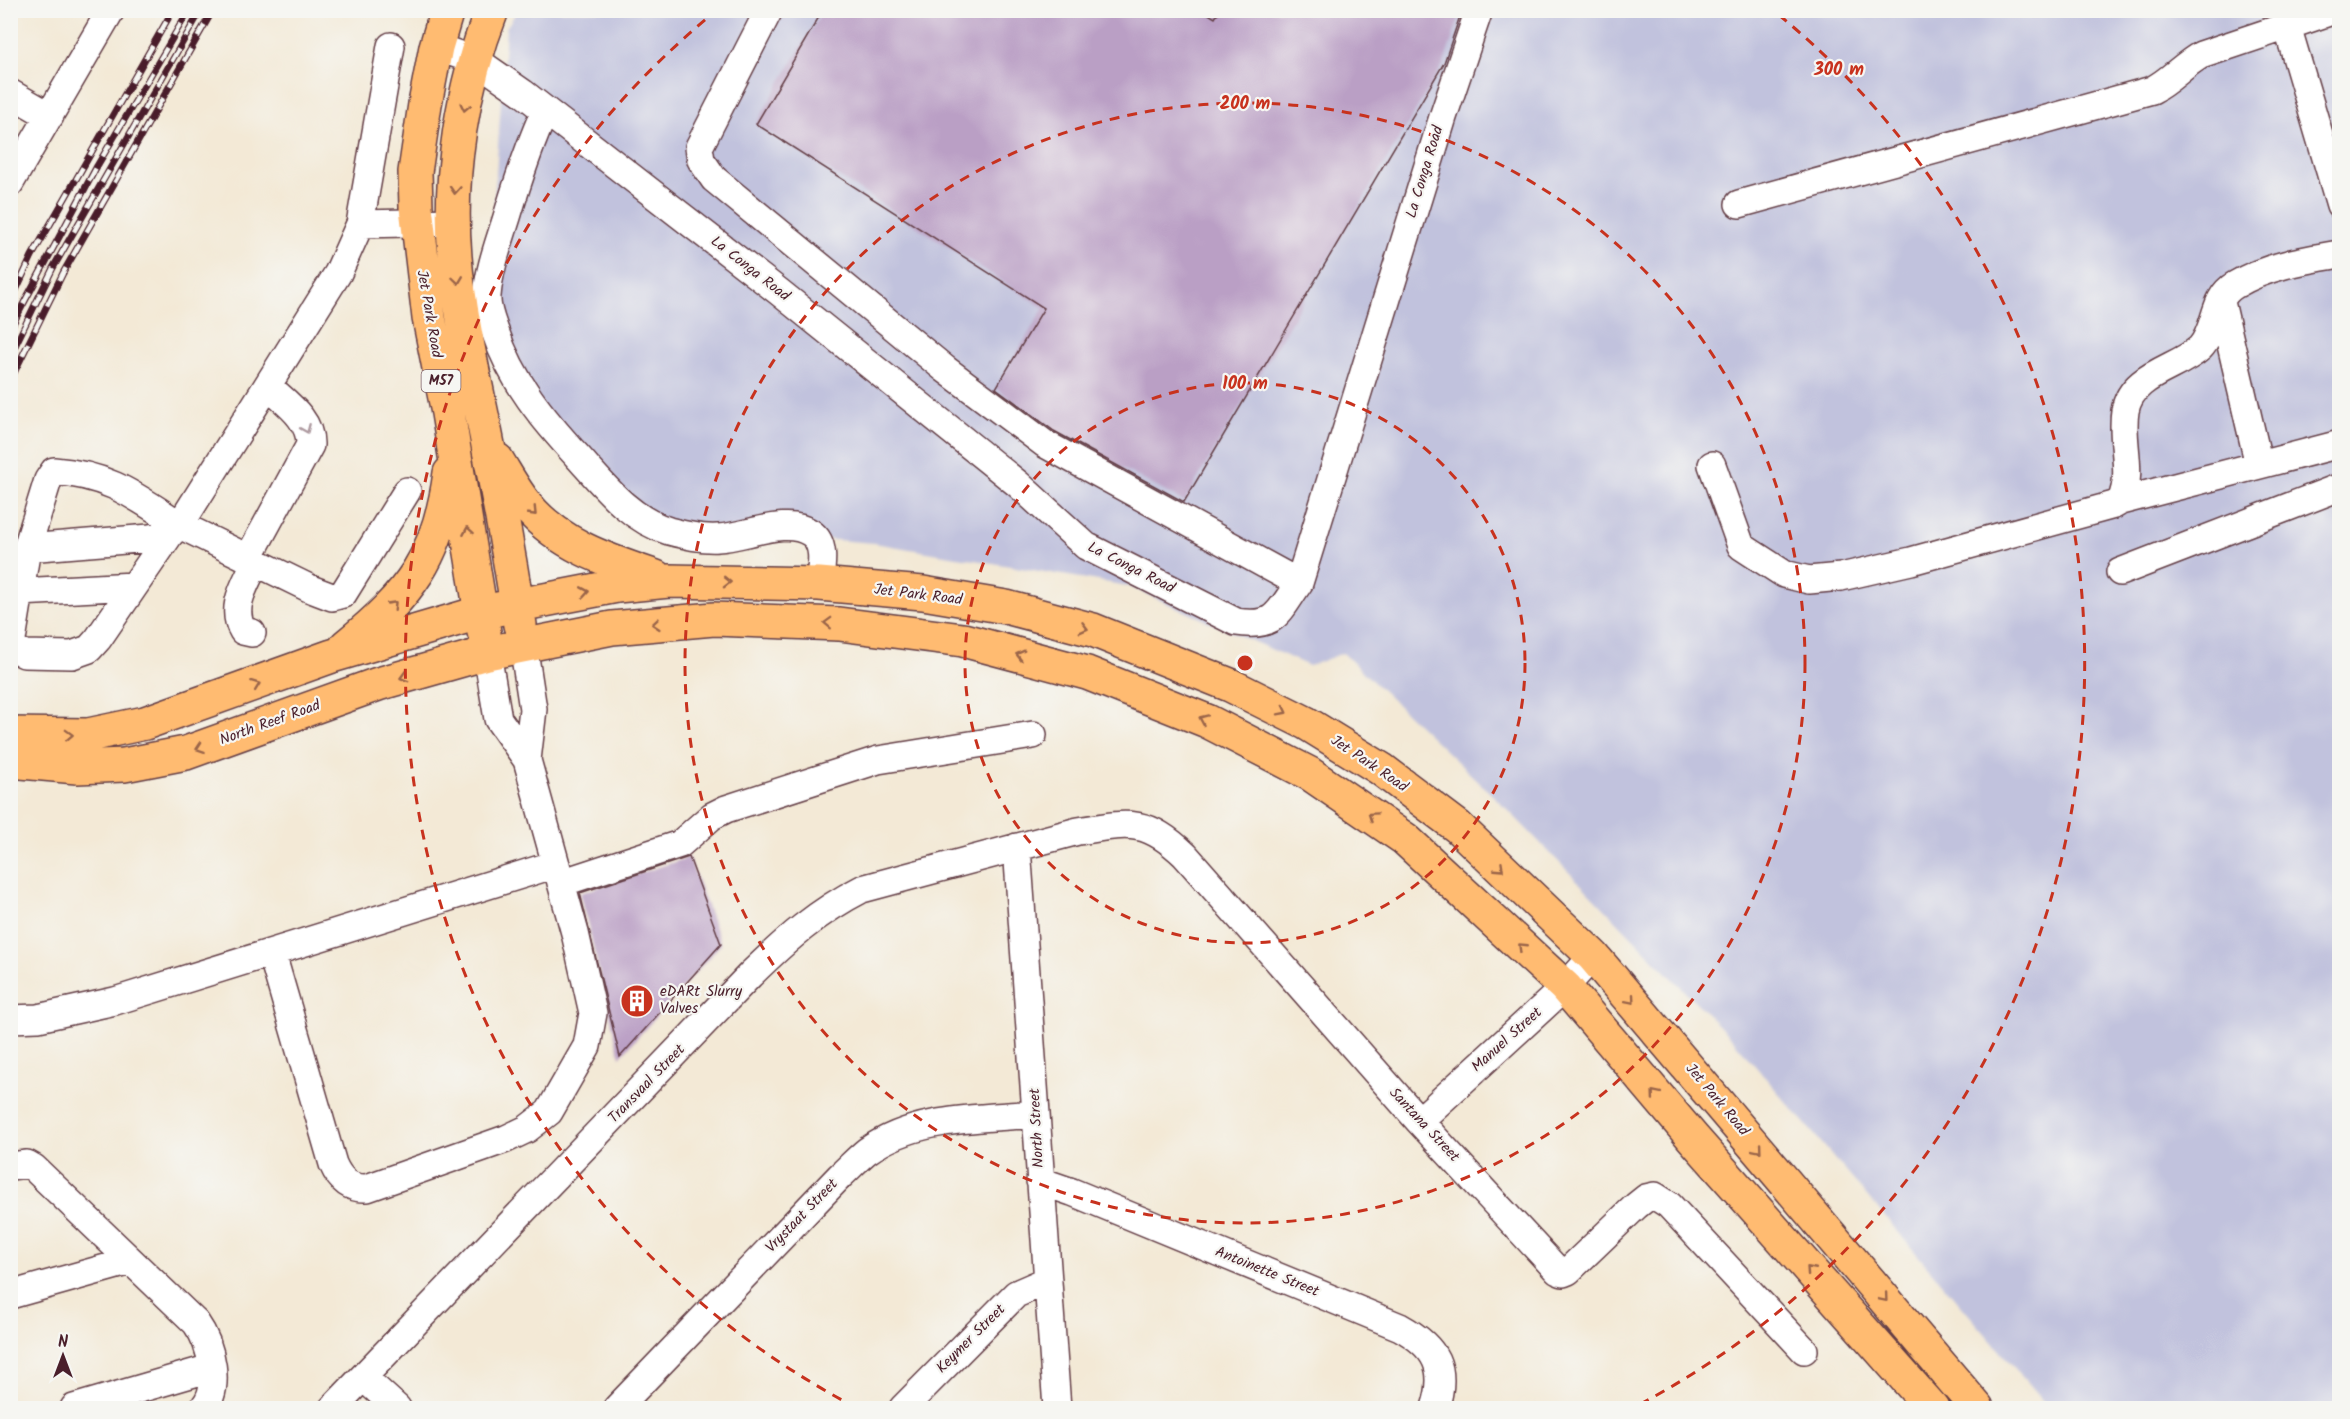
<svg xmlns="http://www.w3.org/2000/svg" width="2350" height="1419" viewBox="0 0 2350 1419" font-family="Kalam,sans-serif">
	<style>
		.industrial { fill: #c1c2dd }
		.building { fill: #ba9fc5 }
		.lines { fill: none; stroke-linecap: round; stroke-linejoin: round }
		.minor-casing { stroke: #633d45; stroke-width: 30 }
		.major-casing { stroke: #633d45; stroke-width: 36 }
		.minor { stroke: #fff; stroke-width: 27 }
		.major { stroke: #ffbb71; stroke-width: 33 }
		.rail-casing { stroke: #4a1f2b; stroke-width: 7 }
		.rail { stroke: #f6f6f2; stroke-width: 4.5; stroke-dasharray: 14; stroke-linecap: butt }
		.oneway { stroke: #9b654a }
		.oneway2 { stroke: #ae9aa0 }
		.ring { fill: none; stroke: #c8321e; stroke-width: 3; stroke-dasharray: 10 8 }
		.labels { text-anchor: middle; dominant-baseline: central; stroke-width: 4.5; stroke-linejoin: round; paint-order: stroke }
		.shield { fill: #f6f6f2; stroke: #7e6067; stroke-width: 1.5 }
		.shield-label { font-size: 14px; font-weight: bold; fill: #4a1f2b }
		.street-label { font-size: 15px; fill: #4a1f2b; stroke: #f6f6f2 }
		.poi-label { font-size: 15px; fill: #4a1f2b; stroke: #f6f6f2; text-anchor: start }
		.centre { fill: #c8321e; stroke: #f6f6f2; stroke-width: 3 }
		.ring-label { font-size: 18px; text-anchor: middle; font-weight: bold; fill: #c8321e; stroke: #f6f6f2; stroke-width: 4.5; stroke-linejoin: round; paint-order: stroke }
	</style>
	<rect width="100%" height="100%" fill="#f6f6f2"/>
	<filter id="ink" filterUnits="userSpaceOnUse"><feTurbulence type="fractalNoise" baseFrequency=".0167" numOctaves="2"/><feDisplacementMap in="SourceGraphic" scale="12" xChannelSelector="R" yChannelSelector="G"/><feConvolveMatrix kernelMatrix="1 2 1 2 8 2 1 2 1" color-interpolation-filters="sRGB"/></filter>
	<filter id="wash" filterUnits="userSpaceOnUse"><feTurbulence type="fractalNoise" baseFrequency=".008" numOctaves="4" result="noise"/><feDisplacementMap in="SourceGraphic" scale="24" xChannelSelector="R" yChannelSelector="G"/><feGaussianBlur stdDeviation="1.35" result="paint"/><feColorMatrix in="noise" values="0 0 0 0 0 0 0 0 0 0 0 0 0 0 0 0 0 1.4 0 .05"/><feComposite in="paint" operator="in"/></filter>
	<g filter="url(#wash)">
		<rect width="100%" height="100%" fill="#f3e9d6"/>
		<path class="industrial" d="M517,11H2339V1408H2049L1733,1040L1507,809L1343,653L1309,666L1128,586L874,543L650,525L523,391L488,292L506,28Z"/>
		<g id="blocks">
			<path class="building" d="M823,10H1202L1215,18L1220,10H1462L1444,63L1184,502L1054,431L996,388L1044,308L756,124Z
				M689,857L721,944L620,1057L580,893Z"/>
		</g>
	</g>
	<g filter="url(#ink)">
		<use href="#blocks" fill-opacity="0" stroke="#633d45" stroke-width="1.5"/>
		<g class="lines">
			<g class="minor-casing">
				<path id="minor" d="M769,10L699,147L701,160L714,179L945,369L1045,444L1299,583
					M2287,26L2340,205
					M391,46L360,224L338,273L180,525L311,589L332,597L343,594L407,491
					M436,47L477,61L523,93L778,291L1018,484L1086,546L1236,622C1276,628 1278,613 1299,583L1443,117L1479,10
					M10,93L50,116
					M545,111C529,146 518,180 507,217C499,243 489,269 487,296C486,308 491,320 495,331C512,382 543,419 579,458C605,487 631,520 669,531C685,535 701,539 718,538C746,537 786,516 811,533C827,544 821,569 819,584
					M10,183L111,10
					M1739,204L2152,90C2170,81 2183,65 2201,55L2335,10
					M360,224L455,222
					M2221,302L2259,465
					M1712,465L1741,546L1784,574L1809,580L1841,577L1911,561L2114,505L2121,501C2134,471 2120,442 2125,411C2131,374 2177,369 2200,348C2217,330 2212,298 2235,285C2266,266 2304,260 2340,254
					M2121,501L2340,444
					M27,548L150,538L170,534L180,525C135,496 109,475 54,471L48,480L27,548L11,646L24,654L72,655L89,649L98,639L170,534
					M249,557L310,445C311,419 286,403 268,386
					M2120,572L2340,487
					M19,592L134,586
					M252,633L243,631C229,607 246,584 256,561
					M523,644L533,709L527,760
					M1017,847L1057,1408
					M561,883L680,844L712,816L726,809L878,760L1033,735
					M272,954L333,1164C340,1180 350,1189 367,1188L506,1139L527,1129L549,1112L587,1046L593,1013L575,933L527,760L498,719L487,653
					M10,1019L38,1018L115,1001L556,864
					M1419,1121L1565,987L1593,956
					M10,1166L27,1164L34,1168L196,1323C211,1344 222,1388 203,1408
					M1040,1181L1072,1192L1400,1327C1436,1347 1448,1368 1435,1408
					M10,1295L131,1261
					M363,1377L397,1408
					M74,1408L211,1368
					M333,1408L750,975C787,939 817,912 862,889L1078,831C1129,823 1146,818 1185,855L1419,1121L1558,1271L1563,1273L1568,1271L1636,1206L1646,1198L1655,1196L1669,1205L1804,1350
					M617,1408L840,1176C849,1168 857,1159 867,1151C916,1116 979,1119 1036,1114
					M903,1408L1016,1294L1046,1281"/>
			</g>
			<g class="major-casing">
				<path id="major" d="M447,10L436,47L425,104L415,172L416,207L429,318L448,413L484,632
					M492,10C462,86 448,175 455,257C460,320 476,383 488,445C500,505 511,565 520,625
					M497,460C507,476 516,493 528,507C561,546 609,561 656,577
					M346,646C410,594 439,557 450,473
					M10,734L88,735L145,723L332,656L482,612L617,586L669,581L819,584L923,593L1006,607L1093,630L1230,685L1306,723L1381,769L1458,827L1593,956L1977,1408
					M10,761L77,767L124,765L186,753L378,684L487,653L612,628L714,619L839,624L963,640L1087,673L1207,721L1310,774L1405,839L1565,987L1693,1138L1932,1408"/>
			</g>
			<use href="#minor" class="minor"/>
			<use href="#major" class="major"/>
			<g class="rail-casing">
				<path id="rail" d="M10,303L32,256L173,10
					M10,329L97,166L189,10
					M10,356L53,268L201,10
					M10,381L63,273L213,10"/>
			</g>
			<use href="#rail" class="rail"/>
		</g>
		<defs><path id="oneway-chevron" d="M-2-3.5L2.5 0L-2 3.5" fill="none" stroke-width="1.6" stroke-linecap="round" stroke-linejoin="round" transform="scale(1.5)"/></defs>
		<g class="oneway">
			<use href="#oneway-chevron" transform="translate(465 107) rotate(102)"/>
			<use href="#oneway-chevron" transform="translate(455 190) rotate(94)"/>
			<use href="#oneway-chevron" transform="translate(458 280) rotate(82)"/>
			<use href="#oneway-chevron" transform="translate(533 512) rotate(46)"/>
			<use href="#oneway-chevron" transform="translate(468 531) rotate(-100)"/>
			<use href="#oneway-chevron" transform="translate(727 582) rotate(1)"/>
			<use href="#oneway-chevron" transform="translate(585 592) rotate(-10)"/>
			<use href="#oneway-chevron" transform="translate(393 605) rotate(-46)"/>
			<use href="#oneway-chevron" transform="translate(828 623) rotate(-178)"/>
			<use href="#oneway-chevron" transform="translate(656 624) rotate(175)"/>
			<use href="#oneway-chevron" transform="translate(1084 628) rotate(15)"/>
			<use href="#oneway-chevron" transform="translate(1020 655) rotate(-165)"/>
			<use href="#oneway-chevron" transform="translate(404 677) rotate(164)"/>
			<use href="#oneway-chevron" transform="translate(256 685) rotate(-21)"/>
			<use href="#oneway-chevron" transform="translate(1283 711) rotate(27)"/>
			<use href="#oneway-chevron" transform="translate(1203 719) rotate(-156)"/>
			<use href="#oneway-chevron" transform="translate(69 735) rotate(-2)"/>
			<use href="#oneway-chevron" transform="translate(200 748) rotate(161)"/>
			<use href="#oneway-chevron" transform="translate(1372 816) rotate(-146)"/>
			<use href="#oneway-chevron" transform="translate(1500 868) rotate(43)"/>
			<use href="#oneway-chevron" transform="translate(1522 947) rotate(-136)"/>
			<use href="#oneway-chevron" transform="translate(1631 1000) rotate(49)"/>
			<use href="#oneway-chevron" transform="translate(1655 1094) rotate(-130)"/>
			<use href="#oneway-chevron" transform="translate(1758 1149) rotate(50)"/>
			<use href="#oneway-chevron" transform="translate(1810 1270) rotate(-132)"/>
			<use href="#oneway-chevron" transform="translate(1884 1298) rotate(50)"/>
		</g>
		<use class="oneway2" href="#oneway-chevron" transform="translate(306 429) rotate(67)"/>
	</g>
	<g class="ring">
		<circle cx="1245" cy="663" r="280"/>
		<circle cx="1245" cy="663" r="560"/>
		<path d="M857 1408A840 840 0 0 1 711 15M1779 15A840 840 0 0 1 1633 1408"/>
	</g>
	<defs>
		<g id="building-disc" transform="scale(1.725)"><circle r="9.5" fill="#c8321e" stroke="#f6f6f2"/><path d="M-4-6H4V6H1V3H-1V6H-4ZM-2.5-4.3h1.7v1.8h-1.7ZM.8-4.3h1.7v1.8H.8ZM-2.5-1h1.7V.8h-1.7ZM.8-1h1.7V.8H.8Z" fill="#fff"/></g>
	</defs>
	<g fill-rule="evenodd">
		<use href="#building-disc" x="637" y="1001"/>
	</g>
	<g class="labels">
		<rect class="shield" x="421.5" y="370" width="39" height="22" rx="4.5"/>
		<g class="shield-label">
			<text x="441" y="381">M57</text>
		</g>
		<g class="street-label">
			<text transform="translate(1425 172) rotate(-73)">La Conga Road</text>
			<text transform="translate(750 269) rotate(38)">La Conga Road</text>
			<text transform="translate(429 314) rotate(80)">Jet Park Road</text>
			<text transform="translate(1131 568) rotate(27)">La Conga Road</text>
			<text transform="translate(918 595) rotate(7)">Jet Park Road</text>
			<text transform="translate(270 723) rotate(-20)">North Reef Road</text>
			<text transform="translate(1369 764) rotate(34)">Jet Park Road</text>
			<text transform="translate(1507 1040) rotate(-42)">Manuel Street</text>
			<text transform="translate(647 1084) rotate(-46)">Transvaal Street</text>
			<text transform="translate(1717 1100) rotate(50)">Jet Park Road</text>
			<text transform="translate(1424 1125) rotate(47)">Santana Street</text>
			<text transform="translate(1037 1128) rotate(-93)">North Street</text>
			<text transform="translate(802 1216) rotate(-46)">Vrystaat Street</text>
			<text transform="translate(1267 1272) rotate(22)">Antoinette Street</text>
			<text transform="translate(971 1339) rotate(-45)">Keymer Street</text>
		</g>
		<g class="poi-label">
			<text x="660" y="992">eDARt Slurry<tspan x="660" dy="17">Valves</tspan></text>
		</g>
	</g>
	<circle cx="1245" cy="663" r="9" class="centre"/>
	<g class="ring-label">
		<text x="1839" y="75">300 m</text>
		<text x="1245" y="109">200 m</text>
		<text x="1245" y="389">100 m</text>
	</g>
	<rect width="2350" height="1419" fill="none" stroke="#f6f6f2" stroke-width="36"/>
	<g transform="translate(63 1356)" stroke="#f6f6f2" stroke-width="4.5" paint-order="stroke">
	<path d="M0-4.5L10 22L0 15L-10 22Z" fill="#4a1f2b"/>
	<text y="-9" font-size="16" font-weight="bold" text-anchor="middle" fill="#4a1f2b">N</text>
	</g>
</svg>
